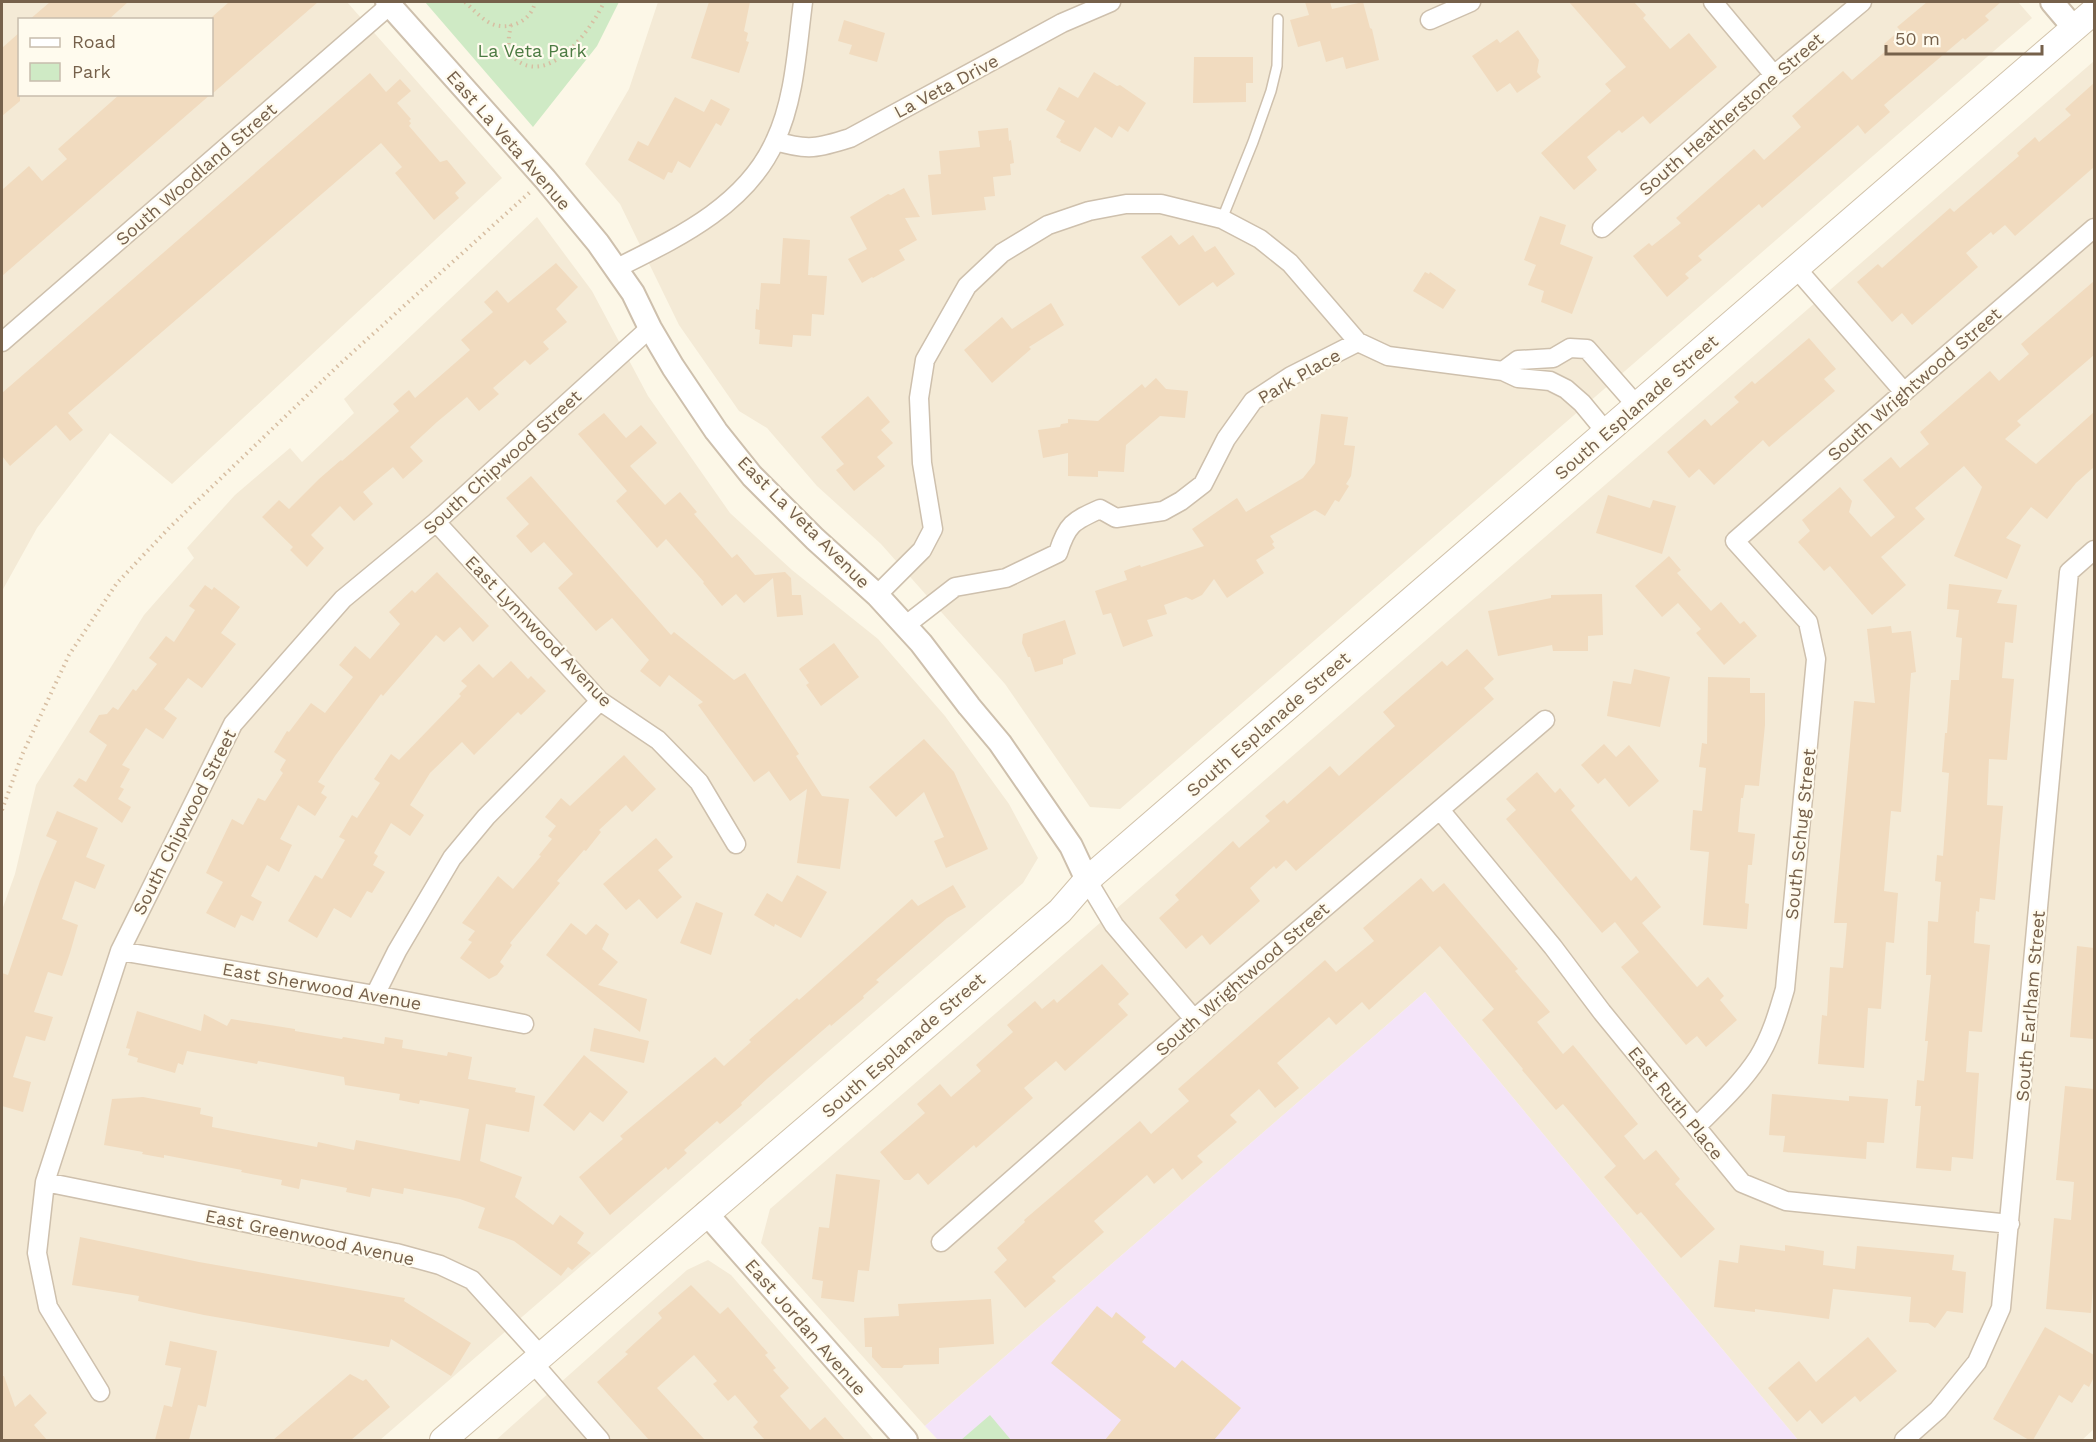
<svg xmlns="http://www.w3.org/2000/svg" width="2096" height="1442" viewBox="0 0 2096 1442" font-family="'Work Sans',sans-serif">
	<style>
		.residential { fill: #f4ead6; fill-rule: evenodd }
		.education { fill: #f4e4f9 }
		.green { fill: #cfeac5 }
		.building { fill: #f1dbbf }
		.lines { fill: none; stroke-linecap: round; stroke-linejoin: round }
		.service-casing { stroke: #cec0ad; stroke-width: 12 }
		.minor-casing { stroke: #cec0ad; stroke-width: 21 }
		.tertiary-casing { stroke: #cec0ad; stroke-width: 26 }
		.secondary-casing { stroke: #d1c2aa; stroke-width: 28 }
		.path { stroke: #d7bea2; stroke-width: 4; stroke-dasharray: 1.5 4.5; stroke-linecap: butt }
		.service { stroke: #fff; stroke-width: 9 }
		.minor { stroke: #fff; stroke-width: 18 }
		.tertiary { stroke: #fff; stroke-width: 22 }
		.secondary { stroke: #fff; stroke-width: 26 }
		.labels { text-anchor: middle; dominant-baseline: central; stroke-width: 4.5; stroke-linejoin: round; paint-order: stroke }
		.park-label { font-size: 18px; fill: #4c7b43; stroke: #fffbee }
		.street-label { font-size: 18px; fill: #76614b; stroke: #fffbee }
	</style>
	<rect width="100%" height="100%" fill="#fcf7e7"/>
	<path class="residential" d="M2,2H347L502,178L172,484L110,433L37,528L2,591ZM20,20H212V94H20Z
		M658,2H2018L2032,18L1120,809L1090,807L1005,684L881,544L817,486L767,428L739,411L679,325L620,204L585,164L629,89Z
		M2094,61V1429L2082,1440H1798L1425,992L925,1426L761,1243L770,1209Z
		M537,217L592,291L648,396L730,513L792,570L878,639L945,716L1009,804L1038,858L1023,883L380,1440H2V910L15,874L36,785L144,615L194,558L187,548L235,495L290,448L302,462L354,413L344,399Z
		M708,1260L731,1275L874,1440H496L687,1270Z"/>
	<path class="education" d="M1425,992L1798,1440H938L925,1426Z"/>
	<path class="green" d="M425,2H619L597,46L533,127Z
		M990,1415L1011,1440H961Z"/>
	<path class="building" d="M50,2H128L108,20H29Z
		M229,2H318L212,94V17Z
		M709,2H750L744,31L748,33L746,41L749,42L739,73L691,58Z
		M1305,2H1330L1332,9L1363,2L1370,28L1372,29L1379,60L1346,69L1343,57L1326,62L1320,41L1298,47L1290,20L1309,15Z
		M1569,2H1634L1646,15L1643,18L1670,49L1689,33L1717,67L1650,124L1643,116L1622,133L1619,130L1587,157L1597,170L1574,190L1541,153L1611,91L1605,84L1626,67Z
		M1927,2H2001L1985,16L1989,20L1965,40L1963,38L1884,105L1890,112L1865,134L1858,125L1762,208L1759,204L1698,256L1702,260L1685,274L1689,278L1667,297L1633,256L1649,243L1652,246L1681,223L1676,218L1754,149L1764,160L1801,127L1792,116L1843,71L1852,80L1888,49L1884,44L1900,30L1897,27Z
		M844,20L885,33L877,62L849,54L852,45L838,41Z
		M1518,30L1539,60L1537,72L1541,77L1517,93L1510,83L1497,92L1472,56L1497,39L1500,43Z
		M20,32V101L2,116V48Z
		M1194,57H1253V83H1246V102L1193,103Z
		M1094,72L1117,86L1120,85L1146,103L1128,132L1119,126L1112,138L1095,127L1080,152L1060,142L1061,140L1056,137L1065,121L1046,110L1059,87L1078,98Z
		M370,73L386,92L400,79L411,91L397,103L411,119L409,121L411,123L409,126L440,162L447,160L466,183L455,193L459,198L434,220L395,173L402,167L381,143L68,413L83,430L70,441L56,425L10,466L2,456V393Z
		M2094,83V167L2015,236L2005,225L1993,235L1991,232L1966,253L1978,267L1912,325L1902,313L1892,322L1857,282L1878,264L1882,268L1950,208L1954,212L2019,156L2017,153L2035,137L2039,142L2071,115L2065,109Z
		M120,94H211L2,276V190L29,166L42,181L67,159L58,149Z
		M675,97L704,112L711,99L730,109L721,126L716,123L690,168L678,161L672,173L668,172L664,180L628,160L638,141L648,146Z
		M1008,128L1009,141L1011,140L1014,163L1010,164L1011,175L993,177L995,196L984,197L986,210L932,215L928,175L941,174L939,151L980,147L978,131Z
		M904,188L920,217L905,218L917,240L899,250L905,260L873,278L872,277L862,283L848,259L867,249L850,217L888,194L891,195Z
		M1540,216L1566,225L1560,244L1593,257L1572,314L1541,302L1544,291L1528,285L1536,265L1524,260Z
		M1171,235L1179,245L1193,235L1205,252L1215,246L1235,274L1217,287L1213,282L1179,306L1141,257Z
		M783,238L810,240L808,275L827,276L824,315L812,314L811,336L793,335L792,347L759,344L760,330L755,329L756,309L759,310L761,283L780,284Z
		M556,263L578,287L556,309L567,322L543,342L549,349L530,365L525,360L493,388L499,394L479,411L467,397L437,422L410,447L423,461L403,479L393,467L363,492L373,504L354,521L340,506L311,535L324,548L307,567L290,550L293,547L262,517L279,500L289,509L319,479L341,460L342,461L399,411L393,404L409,390L415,398L470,350L461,340L493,312L484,302L497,290L508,303Z
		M1425,272L1429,274L1430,272L1456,290L1443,309L1413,291Z
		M2094,281V355L2017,421L2021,425L2005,439L2036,464L2094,412V467L2076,483L2047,519L2031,507L2006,538L2021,545L2007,579L1954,556L1982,487L1964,466L1915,508L1925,519L1881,557L1906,585L1872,615L1830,566L1824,571L1798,542L1810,531L1802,520L1840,487L1852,501L1849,512L1871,537L1895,517L1863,480L1891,457L1900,468L1929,444L1920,432L1990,371L1999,381L2029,354L2021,344Z
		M1051,303L1064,325L1029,347L1031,349L992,383L964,350L1002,317L1012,329Z
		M1809,338L1836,369L1824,379L1835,391L1769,447L1763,440L1714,485L1699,469L1689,478L1667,452L1705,419L1711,426L1739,402L1734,397L1752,381L1755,384Z
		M1156,378L1166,389L1188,391L1185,418L1160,416L1126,445L1124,472L1098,471V477L1068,476V453L1043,458L1038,430L1060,427L1061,424L1068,423V419L1098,421L1142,384L1145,388Z
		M868,396L890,422L881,430L893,443L877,457L885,466L854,491L836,470L844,464L821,437Z
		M604,413L626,438L641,425L657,443L630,466L665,505L680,492L697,512L694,514L732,558L737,554L755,575L785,572L791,578L792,595H801L803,615L777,617L773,578L744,603L736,594L722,606L703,583L704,582L666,539L657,548L616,501L627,491L578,434Z
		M1321,414L1348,417L1344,445L1355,446L1351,476L1346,484L1349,486L1339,502L1335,500L1325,516L1315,510L1270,536L1274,542L1272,544L1275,548L1256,560L1264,573L1227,598L1214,579L1202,595L1192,600L1186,597L1164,605L1167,614L1147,620L1153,636L1123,647L1111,613L1103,615L1095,591L1127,580L1124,571L1140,565L1141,567L1204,546L1192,529L1237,498L1246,512L1303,478L1315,463Z
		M531,476L671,635L674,632L734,680L745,673L799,754L796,756L822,796L849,799L840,869L797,863L807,789L790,801L769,771L754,782L698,705L703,702L669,675L660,687L640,671L649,660L612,618L596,631L558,588L573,574L544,542L531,553L516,536L529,524L506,498Z
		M1608,495L1650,508L1653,500L1676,506L1662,554L1596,533Z
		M1669,556L1681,570L1677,573L1711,611L1721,602L1740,624L1744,621L1757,636L1724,665L1696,633L1701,629L1678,603L1662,617L1635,586Z
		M437,572L489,626L473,642L460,627L444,642L436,635L383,696L381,694L335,756L318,782L325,786L321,793L327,797L315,816L298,805L280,839L292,845L279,872L267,865L251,896L262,902L253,921L241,915L235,928L206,913L223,882L206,873L232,819L243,825L258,798L265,801L283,773L280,770L286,760L274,752L287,731L289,732L311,703L325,713L353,677L339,665L355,646L370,659L400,624L389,612L412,590L415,593Z
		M1949,584L2002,590L1997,603L2017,605L2013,643L2005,642L2002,678L2014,679L2007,760L1989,759L1987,805L2003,806L1995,900L1980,898L1979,912L1976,911L1974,943L1990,945L1982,1032L1969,1031L1966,1072L1979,1073L1973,1159L1952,1157L1951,1171L1916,1168L1921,1106H1915L1917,1080L1924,1081L1928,1041H1925L1931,975H1926L1928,921L1938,922L1941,882L1935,881L1937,855L1943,856L1949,773L1942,772L1945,733H1947L1951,680H1959L1962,638L1956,637L1959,610L1947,609Z
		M205,585L212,590L214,587L240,607L221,633L236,644L202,688L188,678L164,709L177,718L163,739L146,728L122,765L130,769L120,787L124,789L118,799L131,807L122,823L73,786L79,778L86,782L107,745L89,732L99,715L107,714L113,707L118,710L133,689L136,691L157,664L149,658L166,636L174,642L195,610L189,606Z
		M1602,594L1603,635L1588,636V651H1553L1552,645L1498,656L1488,611L1551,598V595Z
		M1065,620L1076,654L1063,659V664L1035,672L1030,657H1028L1022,643L1023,634Z
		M1891,626L1892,633L1911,631L1916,672L1911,673L1901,812L1891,811L1884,891L1898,893L1894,943L1886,942L1881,1009L1868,1008L1864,1068L1818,1064L1822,1015L1827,1016L1830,967L1843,968L1847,923H1834L1854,701L1875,703L1867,629Z
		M834,643L859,677L821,706L806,685L809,683L799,669Z
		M1467,649L1494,679L1484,688L1494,699L1296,871L1286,860L1276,869L1274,866L1250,888L1260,901L1210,945L1202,935L1186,949L1159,918L1179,900L1175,895L1233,841L1239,848L1270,821L1265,816L1284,800L1287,804L1330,766L1339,776L1395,726L1383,712L1442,661L1447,666Z
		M511,661L528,679L531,676L546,691L521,715L518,712L474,755L462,742L430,773L410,805L424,815L410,836L391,823L374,853L378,856L373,865L385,872L372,893L367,891L351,918L334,908L317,938L288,921L315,875L322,879L345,840L339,837L352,815L357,818L380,783L374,779L391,754L399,760L461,696L459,694L467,686L461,681L479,664L493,678Z
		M1634,669L1670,677L1660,727L1607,716L1613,681L1631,684Z
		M1708,677L1750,678V693H1765V725L1759,786L1745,785L1743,798H1741L1738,832L1755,834L1752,865H1748L1745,903L1749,904L1747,929L1703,925L1709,852L1690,850L1693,810L1702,811L1706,768L1699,767L1702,743L1707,744Z
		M924,739L954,772L988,849L946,868L934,841L944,837L924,792L896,817L869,787Z
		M1604,744L1616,757L1629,745L1659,781L1629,807L1605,778L1598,784L1581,765Z
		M624,755L656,789L632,812L626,805L599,830L601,832L586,851L584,850L557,881L560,883L510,943L512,945L500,962L504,966L497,975L489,979L460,958L472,942L468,940L475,931L462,923L498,876L513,889L541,856L539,855L552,839L548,836L556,826L545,817L561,798L570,806Z
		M1537,772L1555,793L1560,788L1575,806L1571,810L1631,881L1636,876L1661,907L1642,923L1697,987L1708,977L1724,996L1720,1000L1737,1020L1706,1047L1697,1036L1686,1045L1621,967L1639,952L1615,922L1602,933L1506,819L1516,810L1506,799Z
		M57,811L98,828L86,857L105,865L95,889L75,881L62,919L78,925L70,953L62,976L48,972L34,1012L53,1017L45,1041L26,1036L13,1077L31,1082L23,1112L2,1106V973L8,975L40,881L57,841L46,836Z
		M656,838L673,857L658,870L682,897L657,919L639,899L626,910L603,884Z
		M797,875L827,892L801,938L775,924L774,927L754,915L767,893L782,902Z
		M1421,878L1433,892L1444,883L1518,969L1515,971L1550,1012L1537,1022L1563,1054L1573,1045L1638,1124L1624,1136L1644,1160L1656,1150L1680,1179L1675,1184L1715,1229L1681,1258L1641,1212L1637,1215L1604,1177L1616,1166L1563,1104L1556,1110L1522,1070L1523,1069L1482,1020L1494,1009L1440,946L1369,1010L1362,1002L1336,1025L1329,1017L1277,1063L1299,1088L1275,1108L1259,1089L1230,1115L1237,1122L1197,1156L1203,1162L1182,1180L1173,1168L1154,1184L1147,1175L1094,1221L1104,1232L1052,1277L1056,1281L1025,1308L994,1272L1007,1260L997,1248L1025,1222L1024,1220L1140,1121L1151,1134L1189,1101L1178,1089L1325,960L1336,972L1374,941L1363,928Z
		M953,885L966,907L947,918L876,980L879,982L863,996L864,998L831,1026L830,1024L768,1078L741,1103L742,1105L720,1124L717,1121L684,1150L687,1153L668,1170L666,1167L610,1215L579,1177L623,1139L620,1136L715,1057L724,1066L751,1042L749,1040L797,998L799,1000L912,899L918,906Z
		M696,902L723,913L711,955L680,943Z
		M571,923L586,935L596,924L609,934L602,949L618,962L598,985L647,999L640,1032L546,955Z
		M2077,946L2094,948V1039L2070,1037Z
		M1102,964L1129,994L1118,1004L1128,1015L1065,1071L1056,1061L1024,1088L1033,1098L976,1148L974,1145L928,1185L918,1173L910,1180H904L880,1152L925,1113L917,1104L940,1084L951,1097L981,1071L976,1065L1013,1032L1007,1025L1035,1001L1042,1009L1054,999L1057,1003Z
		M137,1011L201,1031L204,1014L227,1026L231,1019L295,1029V1031L342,1039L343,1037L384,1044L385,1037L403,1040L402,1048L447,1056L448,1052L472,1057L468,1079L516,1088L515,1092L535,1096L529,1132L486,1124L480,1161L522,1177L515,1197L553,1225L560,1215L584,1233L577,1243L591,1253L572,1270L568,1267L561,1276L514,1241L478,1228L485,1208L460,1199L404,1188L403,1194L372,1188L370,1197L346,1192L347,1188L301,1179L299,1189L281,1185L282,1180L241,1172L242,1170L164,1155V1158L142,1154L143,1152L104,1145L112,1099L143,1097L201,1108L200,1114L213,1117L212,1127L317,1147L318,1142L354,1150L356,1140L460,1161L469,1109L420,1100L419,1104L399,1100L400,1094L345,1085L344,1077L258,1061L257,1064L187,1051L183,1065L178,1063L175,1073L137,1062L138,1058L128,1055L130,1049L126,1048Z
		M594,1028L649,1041L644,1063L590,1051Z
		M584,1055L628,1092L603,1122L590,1112L574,1131L543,1105Z
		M2065,1086L2094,1089V1273L2091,1313L2046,1309L2054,1218L2071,1220L2074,1182L2056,1180Z
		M1772,1094L1849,1101V1096L1888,1099L1884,1143L1867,1142L1866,1159L1783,1152L1785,1136L1769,1135Z
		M836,1174L880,1180L869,1271L858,1270L854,1302L821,1298L823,1281L812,1279L819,1227L829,1228Z
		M80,1237L199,1262L405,1298L404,1301L471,1343L451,1376L391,1339L389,1347L204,1315L138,1301L139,1296L72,1285Z
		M1740,1245L1785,1251V1245L1824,1251L1823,1265L1855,1269L1857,1246L1954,1255L1952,1270L1966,1272L1963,1313L1947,1311L1935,1328L1928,1323L1909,1322L1911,1297L1833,1289L1829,1319L1755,1309V1312L1714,1307L1719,1260L1738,1263Z
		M691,1285L720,1314L728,1307L768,1353L765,1355L776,1368L773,1370L789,1388L780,1396L810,1430L825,1417L845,1440H765L753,1427L758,1422L735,1395L728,1401L713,1384L717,1381L694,1355L657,1388L705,1440H649L597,1382L628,1354L625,1352L662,1318L658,1313Z
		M991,1299L994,1344L939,1348V1364L904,1365L902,1368H882L872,1357V1347H865L864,1318L899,1316L898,1304Z
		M1097,1306L1112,1318L1116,1312L1146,1337L1142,1342L1175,1368L1182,1360L1241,1408L1214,1440H1105L1121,1420L1051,1363Z
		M2045,1327L2094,1355V1377L2089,1387L2084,1384L2072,1403L2059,1395L2033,1440H2029L1993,1419Z
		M1868,1337L1897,1371L1860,1402L1855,1396L1822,1424L1810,1410L1797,1422L1768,1388L1799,1361L1816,1382Z
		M170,1341L217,1351L206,1407L198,1405L189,1440H155L164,1405L172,1407L181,1368L165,1365Z
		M350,1374L363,1381L366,1379L390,1407L351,1440H273Z
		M2,1376H4L15,1407L30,1394L47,1413L34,1425L47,1440H2Z"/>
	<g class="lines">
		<g class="service-casing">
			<path id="service" d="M1222,219L1253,142L1271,91L1277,66L1278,19"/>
		</g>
		<g class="minor-casing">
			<path id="minor" d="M1713,2L1774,75
				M1430,20L1471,2
				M776,141C807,151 819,148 850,138L1062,23L1111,2
				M1602,228L1774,75L1862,2
				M617,268C677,238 746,206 775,141C795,99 797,47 803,2
				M1796,268L1904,392
				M2,342L390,5
				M1503,371L1518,360L1553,358L1570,348L1587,349L1637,406
				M436,522L600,701L658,740L699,782L736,844
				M877,595L922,550L933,529L922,463L919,398L925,360L967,286L1002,253L1048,225L1089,211L1126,204H1161L1222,219L1260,239L1290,263L1358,342L1388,356L1503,371L1518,378L1550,381L1566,389L1582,403L1606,432
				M906,625L955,587L1006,578L1058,553C1067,524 1073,521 1100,509L1116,518L1163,511L1181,501L1203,484L1226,439L1253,401L1291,376L1358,342
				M1440,810L1553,947L1602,1012L1742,1183L1786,1201L2010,1224
				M1087,880L1114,925L1194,1019
				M120,951L375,995L524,1024
				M375,995L397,951L452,858L486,817L600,701
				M1696,1127C1718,1105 1741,1084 1758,1058C1771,1037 1778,1013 1785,989L1816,659L1808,622L1735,541L1904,392L2094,228
				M45,1182L396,1253L440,1265L472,1280L541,1356
				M941,1242L1194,1019L1545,720
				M533,1363L600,1440
				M100,1392L48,1307L37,1253L45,1182L120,951L233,724L343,599L436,522L650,328
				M1904,1440L1938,1410L1977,1362L2001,1308L2069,572L2094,550"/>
		</g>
		<g class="tertiary-casing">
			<path id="tertiary" d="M387,2L545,179L598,243L633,293L650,328L673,367L716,431L752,476L815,539L877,595L921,643L969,706L1000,743L1071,846L1087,880
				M2052,2L2074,28
				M706,1213L906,1440"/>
		</g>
		<g class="secondary-casing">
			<path id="secondary" d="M443,1440L1060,911L1087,880L2094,11"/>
		</g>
		<path class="path" d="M465,2C473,9 484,22 495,25C513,30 532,19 535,2
			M511,25C508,40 505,54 521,63C554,81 593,27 604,2
			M2,810L22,755L69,655L117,583L170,527L342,362L530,192"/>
		<use href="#service" class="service"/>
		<use href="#minor" class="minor"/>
		<use href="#tertiary" class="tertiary"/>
		<use href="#secondary" class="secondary"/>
	</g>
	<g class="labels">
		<g class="park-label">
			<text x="532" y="50">La Veta Park</text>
		</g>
		<g class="street-label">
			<text transform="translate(946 86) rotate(-28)">La Veta Drive</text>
			<text transform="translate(1731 114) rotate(-41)">South Heatherstone Street</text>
			<text transform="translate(509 140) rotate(49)">East La Veta Avenue</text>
			<text transform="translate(196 174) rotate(-41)">South Woodland Street</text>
			<text transform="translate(1299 376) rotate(-30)">Park Place</text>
			<text transform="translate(1914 384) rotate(-41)">South Wrightwood Street</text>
			<text transform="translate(1636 407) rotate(-41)">South Esplanade Street</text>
			<text transform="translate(502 462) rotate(-42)">South Chipwood Street</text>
			<text transform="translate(804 522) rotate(45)">East La Veta Avenue</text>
			<text transform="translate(539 631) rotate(46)">East Lynnwood Avenue</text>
			<text transform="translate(1268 724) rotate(-41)">South Esplanade Street</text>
			<text transform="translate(184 822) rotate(-63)">South Chipwood Street</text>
			<text transform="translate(1800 834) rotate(-84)">South Schug Street</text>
			<text transform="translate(1242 979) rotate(-41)">South Wrightwood Street</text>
			<text transform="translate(322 986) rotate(10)">East Sherwood Avenue</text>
			<text transform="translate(2030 1006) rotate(-85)">South Earlham Street</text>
			<text transform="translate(903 1045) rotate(-41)">South Esplanade Street</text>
			<text transform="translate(1676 1103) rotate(51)">East Ruth Place</text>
			<text transform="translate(310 1237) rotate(12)">East Greenwood Avenue</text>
			<text transform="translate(806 1327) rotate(49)">East Jordan Avenue</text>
		</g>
	</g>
	<rect width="2096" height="1442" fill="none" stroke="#76614b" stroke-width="6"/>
	<rect x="18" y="18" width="195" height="78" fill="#fffbee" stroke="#c8bdad" stroke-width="1.5"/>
	<rect x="30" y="38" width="30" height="9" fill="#ffffff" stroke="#c8bdad" stroke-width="1.5"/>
	<text x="72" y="48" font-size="18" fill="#76614b">Road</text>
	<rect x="30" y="63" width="30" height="18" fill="#cfeac5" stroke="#c8bdad" stroke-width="1.5"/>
	<text x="72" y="78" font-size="18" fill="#76614b">Park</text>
	<path d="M1886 45v9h156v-9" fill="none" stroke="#76614b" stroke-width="3"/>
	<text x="1895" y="45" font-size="18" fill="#76614b" stroke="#fffbee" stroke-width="4.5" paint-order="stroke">50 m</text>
</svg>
